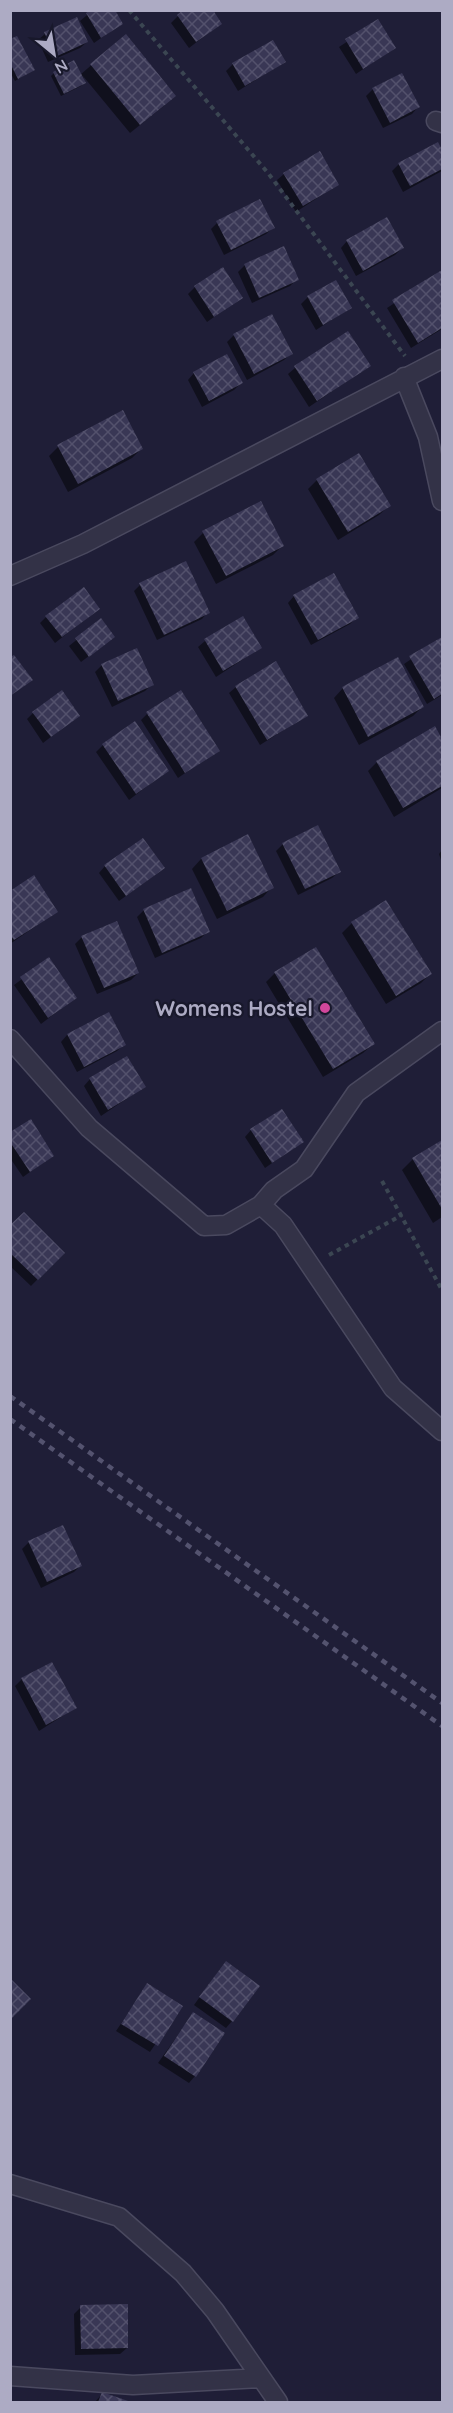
<svg xmlns="http://www.w3.org/2000/svg" width="453" height="2413" viewBox="0 0 453 2413" font-family="Quicksand,sans-serif">
	<style>
		.shadow { fill: #0007 }
		.building { fill: url(#building-cross-hatch) }
		.lines { fill: none; stroke-linecap: round; stroke-linejoin: round }
		.street-casing { stroke: #4a495f; stroke-width: 21 }
		.path { stroke: #3b4652; stroke-width: 4; stroke-dasharray: 4.5 4.5; stroke-linecap: butt }
		.street { stroke: #333247; stroke-width: 18 }
		.rail { stroke: #54536f; stroke-width: 4.5; stroke-dasharray: 6 6; stroke-linecap: butt }
		.hotel-dot { fill: #d1479c; stroke: #18182b; stroke-width: 2 }
		.labels { text-anchor: middle; dominant-baseline: central; stroke-width: 4.5; stroke-linejoin: round; paint-order: stroke }
		.poi-label { font-size: 21px; font-weight: bold; fill: #adabc4; stroke: #18182b; text-anchor: end }
	</style>
	<defs>
		<pattern id="building-cross-hatch" width="8" height="8" patternUnits="userSpaceOnUse" patternTransform="scale(1.5)"><rect width="8" height="8" fill="#393755"/><path d="M0 0l8 8M0 8l8-8" fill="none" stroke="#53516c"/></pattern>
	</defs>
	<rect width="100%" height="100%" fill="#1f1e37"/>
	<path class="shadow" d="M93,10L121,24L94,43L80,21Z
		M178,16L220,24L189,48L171,23Z
		M377,22L394,48L356,74L339,47Z
		M45,34L87,42L80,48L48,62L38,40Z
		M125,36L165,105L130,133L83,76L85,83L81,86L61,96L51,76L54,73L80,75Z
		M10,41L33,70L15,81L10,72Z
		M284,62L238,91L226,71L233,64Z
		M373,89L418,107L412,114L383,128L366,96Z
		M438,144L442,154V171L403,192L392,171L399,164Z
		M284,174L337,185L296,212L277,180Z
		M217,223L273,228L266,234L224,255L211,229Z
		M347,241L402,248L395,255L356,276L341,248Z
		M245,265L297,279L290,286L252,303L238,272Z
		M442,272V329L411,348L387,308Z
		M195,287L241,298L207,322L188,294Z
		M308,297L350,308L316,330L301,304Z
		M271,316L291,353L284,360L247,380L227,342L233,336Z
		M369,366L309,407L288,374L295,368Z
		M194,373L241,383L234,390L202,407L188,380Z
		M58,447L141,449L132,458L68,492L49,456Z
		M317,480L389,506L379,515L338,540L308,489Z
		M203,533L282,546L273,555L216,584L194,542Z
		M140,585L208,612L202,619L157,640L134,591Z
		M294,596L357,617L350,624L311,645L288,603Z
		M98,609L55,643L40,623L46,617Z
		M101,620L114,637L81,662L69,646Z
		M441,639L442,695L427,704L404,664Z
		M205,641L260,648L216,677L198,647Z
		M102,665L152,684L145,691L112,707L95,672Z
		M236,687L306,716L260,745L229,693Z
		M343,688L422,707L413,716L359,745L334,698Z
		M33,713L78,716L43,743L27,719Z
		M147,714L218,750L178,778L141,720Z
		M435,728L442,742V788L394,817L368,771L377,762Z
		M103,745L167,771L129,800L96,752Z
		M247,836L272,887L263,897L217,919L192,869L201,859Z
		M283,844L339,872L332,878L298,895L276,851Z
		M442,850V863L439,854Z
		M105,866L156,874L119,901L99,873Z
		M10,893L56,912L10,944Z
		M386,902L430,974L421,983L386,1004L342,933L352,923Z
		M144,910L208,931L201,938L155,958L137,917Z
		M82,937L138,973L131,980L97,994L75,944Z
		M49,959L75,998L41,1024L14,985Z
		M275,973L373,1044L363,1053L323,1077L266,982Z
		M108,1014L124,1044L117,1051L77,1072L61,1042L67,1035Z
		M90,1079L144,1087L101,1116L84,1086Z
		M251,1130L302,1142L265,1168L245,1137Z
		M10,1134L52,1156L23,1177L10,1158Z
		M442,1142V1217L433,1223L402,1170L413,1159Z
		M10,1227L63,1253L31,1286L10,1266Z
		M29,1542L81,1565L74,1572L41,1588L22,1549Z
		M22,1679L75,1708L39,1731L15,1686Z
		M220,1969L232,2021L226,2028L194,2005Z
		M147,1985L181,2006L150,2052L116,2031Z
		M193,2014L195,2076L189,2083L158,2063Z
		M81,2307L127,2348L120,2354L75,2355L74,2314Z
		M102,2394L128,2402H95Z"/>
	<path class="building" d="M90,10H115L123,24L101,38L86,13Z
		M183,10H213L222,24L196,42L177,15Z
		M77,17L88,42L55,57L44,32Z
		M378,19L396,48L363,69L345,39Z
		M126,34L176,96L140,125L90,64Z
		M17,36L35,70L18,79L10,63V39Z
		M273,40L286,62L245,86L232,63Z
		M74,60L86,83L64,94L53,72Z
		M402,73L420,107L390,123L372,88Z
		M438,142L442,150V169L410,186L398,163Z
		M320,151L339,185L303,206L283,173Z
		M260,199L275,228L231,250L216,221Z
		M387,217L404,248L363,271L346,240Z
		M284,246L299,280L259,298L244,264Z
		M223,267L243,298L214,317L194,286Z
		M442,270V328L418,343L392,300Z
		M336,280L352,308L323,325L307,296Z
		M272,314L293,354L254,374L233,334Z
		M348,331L371,366L317,401L294,366Z
		M227,354L243,383L209,401L193,372Z
		M123,410L143,449L78,484L57,445Z
		M359,453L391,506L348,532L316,479Z
		M261,501L284,546L226,576L202,531Z
		M186,561L210,613L164,635L139,583Z
		M334,573L359,618L318,640L293,595Z
		M84,587L100,609L62,637L45,616Z
		M243,616L262,648L223,671L204,639Z
		M101,618L115,637L89,657L75,638Z
		M442,637V694L434,699L409,656Z
		M137,648L154,685L118,701L101,664Z
		M14,655L33,680L10,696V657Z
		M398,657L424,707L368,737L342,687Z
		M276,661L308,716L267,740L235,686Z
		M62,690L80,716L51,737L32,712Z
		M181,690L220,751L185,773L146,712Z
		M135,721L169,771L136,794L102,744Z
		M435,726L442,739V786L403,808L376,761Z
		M318,825L341,872L305,889L282,843Z
		M248,834L274,888L227,911L201,858Z
		M143,838L165,868L126,896L104,865Z
		M34,875L58,912L14,940L10,935V891Z
		M191,888L210,932L162,953L143,909Z
		M386,900L432,974L396,996L351,922Z
		M117,921L139,973L104,988L81,936Z
		M316,947L375,1044L333,1069L274,972Z
		M49,957L77,998L48,1018L20,977Z
		M109,1012L126,1045L84,1067L67,1034Z
		M127,1056L146,1087L108,1110L89,1078Z
		M282,1109L304,1142L272,1163L250,1129Z
		M31,1119L54,1156L30,1172L10,1142V1132Z
		M442,1140V1209L412,1158Z
		M24,1212L65,1253L38,1280L10,1253V1225Z
		M63,1525L82,1566L47,1582L28,1541Z
		M52,1662L77,1708L46,1725L21,1678Z
		M226,1961L260,1986L233,2022L199,1997Z
		M10,1978L31,1999L10,2020Z
		M147,1983L183,2006L158,2046L121,2024Z
		M193,2012L225,2033L196,2077L164,2056Z
		M128,2304V2348L81,2349L80,2305Z
		M102,2392L131,2402H98Z"/>
	<g class="lines">
		<g class="street-casing">
			<path id="street" d="M436,121L442,123
				M404,377L428,437L442,501
				M10,576L83,544L442,359
				M10,1039L89,1128L204,1226L226,1225L261,1205L283,1225L393,1388L442,1431
				M261,1205L274,1190L304,1169L356,1093L442,1031
				M10,2184L119,2217L183,2273L215,2311L278,2402
				M10,2376L133,2385L261,2378"/>
		</g>
		<path class="path" d="M129,10L268,173L405,356
			M382,1181L442,1290
			M329,1255L402,1215"/>
		<use href="#street" class="street"/>
		<path class="rail" d="M10,1396L442,1703
			M10,1419L442,1726"/>
	</g>
	<circle class="hotel-dot" cx="325" cy="1008" r="6"/>
	<g class="labels">
		<g class="poi-label">
			<text x="313" y="1008">Womens Hostel</text>
		</g>
	</g>
	<rect width="453" height="2413" fill="none" stroke="#adabc4" stroke-width="24"/>
	<g transform="translate(54 54) rotate(150)" stroke="#18182b" stroke-width="4.5" paint-order="stroke">
	<path d="M0-4.5L10 22L0 15L-10 22Z" fill="#adabc4"/>
	<text y="-9" font-size="16" font-weight="bold" text-anchor="middle" fill="#adabc4">N</text>
	</g>
</svg>
